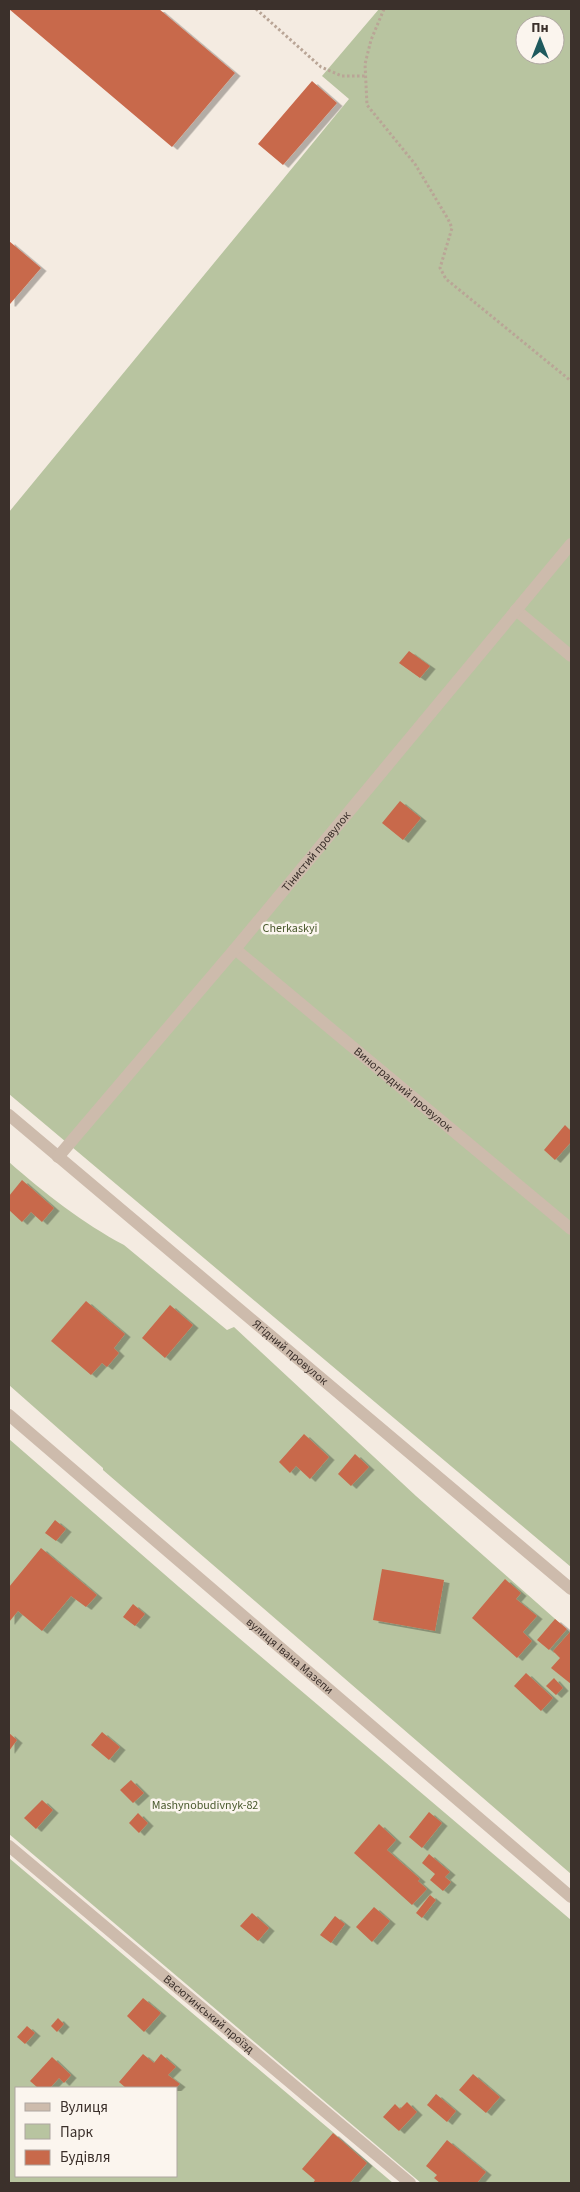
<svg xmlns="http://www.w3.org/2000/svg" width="580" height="2192" viewBox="0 0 580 2192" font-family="'Source Sans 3',sans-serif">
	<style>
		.green { fill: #b8c4a0; fill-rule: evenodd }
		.building { fill: #c8694b; filter: url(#shadow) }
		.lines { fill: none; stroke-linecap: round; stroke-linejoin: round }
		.path { stroke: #b9a596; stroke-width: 3; stroke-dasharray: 2.5 2.5; stroke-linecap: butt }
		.minor { stroke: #cdbbac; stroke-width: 12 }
		.labels { text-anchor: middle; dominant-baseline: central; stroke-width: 5; stroke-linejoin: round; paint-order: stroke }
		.street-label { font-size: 12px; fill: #3b302b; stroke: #fbf5ee }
		.park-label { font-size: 12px; fill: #4a5a2e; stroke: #fbf5ee }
	</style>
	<defs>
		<filter id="shadow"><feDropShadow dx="5.5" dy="3" stdDeviation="0" flood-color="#0004"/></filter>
	</defs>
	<rect width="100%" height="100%" fill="#f4ebe1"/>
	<path class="green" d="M379,9H571V1567L9,1094V512L349,99L322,76ZM525,25H555V55H525Z
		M9,1162C43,1192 84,1224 124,1245L227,1330L234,1327L416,1496L571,1633V1874L103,1470V1468L9,1385Z
		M9,1439L179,1587L571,1920V2183H421L9,1834Z
		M9,1858L393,2183H9ZM16,2088H176V2176H16Z"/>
	<path class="building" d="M9,9H159L235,73L172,147Z
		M312,81L337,103L283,165L258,144Z
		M9,241L41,268L10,304L9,303Z
		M409,651L430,666L420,678L399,663Z
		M400,801L421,818L403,840L382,823Z
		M565,1125L571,1131V1142L555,1160L544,1150Z
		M22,1180L54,1208L42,1222L31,1212L22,1222L9,1210V1196Z
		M86,1301L125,1334L114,1348L119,1353L107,1367L102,1363L91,1375L51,1341Z
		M170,1305L193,1325L165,1358L142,1338Z
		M304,1434L329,1457L310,1479L296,1466L290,1473L279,1462Z
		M355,1454L369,1467L351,1486L338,1474Z
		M55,1520L66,1529L56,1541L45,1533Z
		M41,1548L97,1595L86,1607L71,1596L42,1631L18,1611L9,1622V1587Z
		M382,1569L444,1580L435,1631L373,1620Z
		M505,1579L521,1593L516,1599L537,1616L523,1632L532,1641L517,1658L472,1618Z
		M133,1604L145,1614L135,1626L123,1617Z
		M555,1619L567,1629L549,1650L537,1640Z
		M570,1632L571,1633V1684L551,1668L560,1658L553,1651Z
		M526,1673L553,1698L541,1711L514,1686Z
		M554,1678L563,1688L556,1695L546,1686Z
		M102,1732L120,1747L109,1760L91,1745Z
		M9,1733L17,1740L9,1751Z
		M131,1780L144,1793L133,1803L120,1790Z
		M42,1800L53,1810L36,1829L24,1818Z
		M429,1812L442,1823L422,1848L409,1837Z
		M138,1813L148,1823L139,1833L129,1823Z
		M379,1824L396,1840L387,1850L420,1879L418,1881L427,1889L412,1905L354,1853Z
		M429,1854L450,1872L445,1877L451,1882L443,1891L430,1880L435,1874L422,1863Z
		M430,1895L436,1900L422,1918L416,1913Z
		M374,1907L390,1921L372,1942L356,1927Z
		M252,1913L269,1928L258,1941L240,1926Z
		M335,1916L345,1924L331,1943L320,1935Z
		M143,1998L161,2013L144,2032L127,2016Z
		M58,2018L64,2024L57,2032L51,2026Z
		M27,2026L35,2033L25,2044L17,2037Z
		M143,2054L154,2063L161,2054L176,2067L168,2075L180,2084L176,2088H126L119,2082Z
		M52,2057L71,2075L64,2083L59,2078L50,2088H38L30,2081Z
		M473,2074L500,2097L486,2113L459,2090Z
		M436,2094L456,2111L447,2122L427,2105Z
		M407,2102L417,2112L399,2131L383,2117L395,2104L400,2109Z
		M333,2133L367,2163L350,2183H313L315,2180L302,2169Z
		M447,2140L486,2172L477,2183H440L434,2178L437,2175L426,2166Z"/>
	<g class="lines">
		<path class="path" d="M256,9L321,67L342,76H366
			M384,9L371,40L365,64L367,105L415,164L448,219L452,228L440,268L446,279L571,381"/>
		<g class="minor">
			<path d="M516,610L571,656"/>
			<path id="s1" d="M235,949L571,1229"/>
			<path id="s2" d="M9,1115L571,1589"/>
			<path id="s3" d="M58,1157L235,949L571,544"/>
			<path id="s4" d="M9,1415L571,1897"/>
			<path id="s5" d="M9,1846L410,2183"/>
		</g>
	</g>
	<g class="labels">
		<g class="street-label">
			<text stroke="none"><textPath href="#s3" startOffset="400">Тінистий провулок</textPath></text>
			<text stroke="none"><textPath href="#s1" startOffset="219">Виноградний провулок</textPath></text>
			<text stroke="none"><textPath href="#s2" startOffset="368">Ягідний провулок</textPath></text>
			<text stroke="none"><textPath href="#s4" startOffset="370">вулиця Івана Мазепи</textPath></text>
			<text stroke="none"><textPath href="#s5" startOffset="261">Васютинський проїзд</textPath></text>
		</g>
		<g class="park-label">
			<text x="290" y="928">Cherkaskyi</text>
			<text x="205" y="1805">Mashynobudivnyk-82</text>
		</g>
	</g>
	<rect width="580" height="2192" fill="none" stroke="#3b302b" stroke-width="20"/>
	<rect x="15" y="2087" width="162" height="90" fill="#fbf5ee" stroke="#aea6a0"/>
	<rect x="25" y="2103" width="25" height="8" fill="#cdbbac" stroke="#aea6a0"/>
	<text x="60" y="2112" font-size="15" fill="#3b302b">Вулиця</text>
	<rect x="25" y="2124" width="25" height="15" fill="#b8c4a0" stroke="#aea6a0"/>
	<text x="60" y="2137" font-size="15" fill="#3b302b">Парк</text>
	<rect x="25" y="2150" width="25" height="15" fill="#c8694b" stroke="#aea6a0"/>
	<text x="60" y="2162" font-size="15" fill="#3b302b">Будівля</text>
	<g transform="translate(540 40)"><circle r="24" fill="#fbf5ee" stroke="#aea6a0"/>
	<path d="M0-4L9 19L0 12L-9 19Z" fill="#1f5a5e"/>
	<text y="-8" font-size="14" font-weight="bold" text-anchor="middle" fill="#3b302b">Пн</text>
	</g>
</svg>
